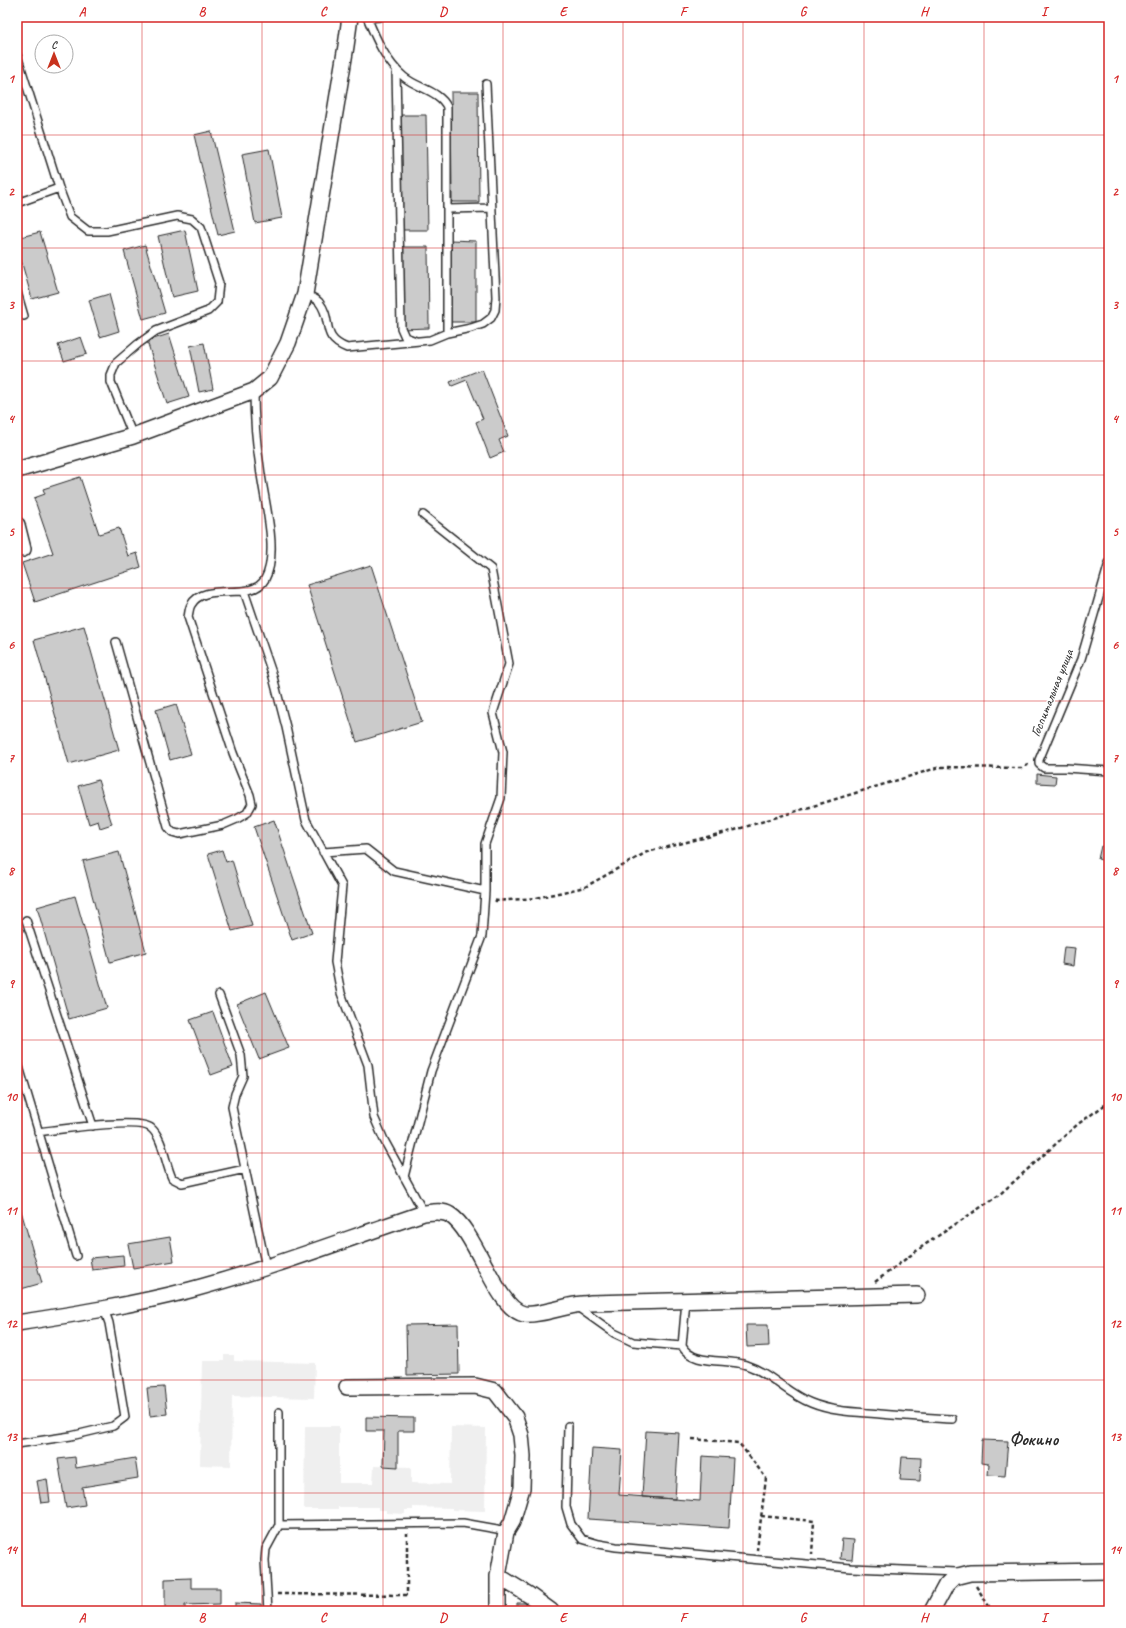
<svg xmlns="http://www.w3.org/2000/svg" width="1126" height="1628" viewBox="0 0 1126 1628" font-family="Caveat,sans-serif">
	<style>
		.built { fill: #efefef }
		.building { fill: #cbcbcb; stroke: #2b2b2b }
		.lines { fill: none; stroke-linecap: round; stroke-linejoin: round }
		.lane-casing { stroke: #2b2b2b; stroke-width: 10 }
		.street-casing { stroke: #2b2b2b; stroke-width: 18 }
		.path { stroke: #2b2b2b; stroke-width: 2.5; stroke-dasharray: 4 3; stroke-linecap: butt }
		.lane { stroke: #fff; stroke-width: 7 }
		.street { stroke: #fff; stroke-width: 15 }
		.grid { fill: none; stroke: #d62828; stroke-width: 1; stroke-opacity: 0.55 }
		.labels { text-anchor: middle; dominant-baseline: central; stroke-width: 3; stroke-linejoin: round; paint-order: stroke }
		.street-label { font-size: 14px; fill: #2b2b2b; stroke: #fff }
		.district-label { font-size: 18px; font-weight: bold; fill: #2b2b2b; stroke: #fff }
		.neatline { fill: none; stroke: #d62828; stroke-width: 1.5 }
		.grid-label { font-size: 13px; text-anchor: middle; font-weight: bold; fill: #d62828 }
	</style>
	<rect width="100%" height="100%" fill="#fff"/>
	<filter id="ink" filterUnits="userSpaceOnUse"><feTurbulence type="fractalNoise" baseFrequency=".025" numOctaves="2"/><feDisplacementMap in="SourceGraphic" scale="8" xChannelSelector="R" yChannelSelector="G"/><feConvolveMatrix kernelMatrix="1 2 1 2 8 2 1 2 1" color-interpolation-filters="sRGB"/></filter>
	<g filter="url(#ink)">
		<path class="built" d="M224,1355H234V1361L315,1363L314,1398L232,1396L231,1466L200,1465L202,1361H224Z
			M305,1426H339V1483H373L374,1466L411,1467V1483L450,1484L451,1427L486,1428L485,1511L452,1510V1508L413,1507V1510H405V1514L386,1513V1510H378V1507H338V1509H304Z"/>
		<path class="building" d="M451,92H478L479,202H452Z
			M400,115H426L428,230H401Z
			M211,131L235,231L218,235L194,135Z
			M269,149L282,218L255,223L242,154Z
			M17,152L22,168L17,169Z
			M185,230L198,291L172,297L158,236Z
			M40,232L58,292L32,299L17,246V238Z
			M450,240L476,241V322H450Z
			M145,245L165,313L143,319L124,251Z
			M401,247H428L429,328L402,329Z
			M109,294L119,331L100,337L89,300Z
			M169,334L189,397L167,404L147,341Z
			M81,337L87,354L64,361L58,345Z
			M204,343L213,389L199,392L190,346Z
			M482,369L508,436L499,440L504,452L490,458L476,422L483,419L467,380L452,386L450,382Z
			M80,477L99,534L119,528L128,556L137,553L141,567L35,602L22,563L53,553L34,498L45,494L43,489Z
			M371,565L422,722L357,742L307,585Z
			M84,626L119,750L69,764L34,640Z
			M176,704L191,754L170,760L156,710Z
			M1037,774L1056,776L1055,784L1037,783Z
			M98,780L112,824L100,828L98,821L89,824L78,786Z
			M274,820L312,933L292,940L254,827Z
			M1101,846L1109,848V862L1098,859Z
			M222,850L226,862L232,860L252,926L232,931L208,854Z
			M119,852L146,952L110,962L83,861Z
			M75,896L107,1008L69,1019L37,907Z
			M1064,947L1075,948L1073,966L1062,964Z
			M266,992L289,1048L259,1059L237,1004Z
			M213,1012L233,1067L211,1075L190,1020Z
			M17,1204H19L42,1283L21,1289L17,1275Z
			M170,1237L174,1261L133,1268L128,1244Z
			M123,1255L124,1266L92,1270L90,1258Z
			M458,1324L459,1374L407,1375L406,1325Z
			M746,1325H768L769,1346L747,1347Z
			M164,1387L167,1414L150,1416L147,1388Z
			M366,1417L414,1418V1431H398V1467L383,1466L384,1431H366Z
			M646,1431L679,1433L675,1499L642,1497Z
			M982,1440L1008,1441L1005,1476L988,1475L989,1464L981,1463Z
			M592,1448L622,1450L619,1495L700,1501L702,1456L733,1458L729,1528L588,1519Z
			M75,1457L76,1468L135,1458L138,1478L82,1487L85,1505L66,1508L58,1459Z
			M902,1457L921,1458L920,1481L900,1480Z
			M47,1479L50,1502L41,1503L37,1481Z
			M842,1539L854,1540L852,1560L840,1559Z
			M191,1578V1588H220V1604L185,1605V1611H165V1579Z
			M235,1603L261,1604V1611H235Z
			M517,1603H532V1611H517Z"/>
		<g class="lines">
			<g class="lane-casing">
				<path id="lane" d="M367,17C376,39 386,62 404,77C417,88 440,91 447,107V333
					M367,18L380,17
					M17,55L59,188L70,217L88,231H107L177,216L192,219L201,227L219,283L217,302L208,311L156,331L138,344L116,363L111,375V382L133,436
					M396,69L401,328L405,337L416,341
					M17,203L59,188
					M447,209L492,208
					M17,292L24,316
					M305,294C310,296 316,299 319,302C334,321 319,337 347,348L430,340L447,333L471,328L483,324L491,318L495,310L496,297L486,84
					M423,515L491,569L509,664L493,713L503,752L501,798L485,844V891
					M1109,563L1081,659L1039,760V764L1044,768H1066L1109,771
					M244,591L272,673L286,727L306,820L342,886L335,962L341,993L368,1065L374,1117L384,1140L424,1213
					M116,642L168,827L172,832L179,834L223,825L237,819L247,813L252,804L250,795L233,753L188,617C189,613 189,608 191,605C205,580 252,603 265,579C280,552 263,497 260,467C256,442 254,417 254,391
					M323,852L366,849L394,871L485,891L482,936L431,1071L404,1177
					M26,920L93,1126
					M219,995L241,1055L243,1076L235,1094L232,1107L266,1267
					M17,1060L76,1256
					M38,1132C57,1130 139,1117 151,1128C163,1138 165,1163 172,1178L182,1183L245,1169
					M686,1301L682,1346C692,1366 728,1358 746,1365C771,1373 787,1394 811,1403C833,1412 856,1412 880,1414C904,1416 928,1418 952,1419
					M576,1306L614,1333L633,1342L682,1346
					M568,1426L566,1507L571,1524L582,1539L599,1544L616,1547L851,1568L957,1572
					M17,1444L71,1436L113,1426L125,1417L109,1323L104,1309
					M279,1525L463,1523L497,1529L506,1532
					M268,1611L265,1560L266,1549L279,1525V1412
					M1109,1611V1608"/>
			</g>
			<g class="street-casing">
				<path id="street" d="M17,470L133,436L254,391L270,378L288,343L305,294L346,46L350,17
					M17,525L23,549
					M17,1323C75,1314 133,1305 190,1290C269,1269 346,1239 424,1213C433,1212 442,1210 450,1215C477,1232 496,1309 524,1314C536,1316 562,1307 575,1305C580,1304 585,1304 590,1303L917,1295
					M347,1387L475,1386L495,1391L515,1417L521,1435L523,1456L522,1488L512,1522L506,1532L498,1576L529,1595L551,1611
					M498,1611V1576
					M932,1611L946,1585L954,1577L970,1573L1109,1571"/>
			</g>
			<path class="path" d="M495,900L496,901L536,898L585,887L647,852L735,830L940,767L1021,768L1030,764
				M875,1282L923,1246L999,1195L1078,1124L1109,1102
				M692,1439L739,1443L766,1478L757,1550
				M761,1516L814,1521L812,1554
				M976,1586L992,1611
				M277,1594L407,1595V1533"/>
			<use href="#lane" class="lane"/>
			<use href="#street" class="street"/>
		</g>
	</g>
	<path class="grid" d="M142,17V1611M262,17V1611M383,17V1611M503,17V1611M623,17V1611M743,17V1611M864,17V1611M984,17V1611M17,135H1109M17,248H1109M17,361H1109M17,475H1109M17,588H1109M17,701H1109M17,814H1109M17,927H1109M17,1040H1109M17,1153H1109M17,1267H1109M17,1380H1109M17,1493H1109"/>
	<g class="labels">
		<g class="street-label">
			<text transform="translate(1052 693) rotate(-68)">Госпитальная улица</text>
		</g>
		<g class="district-label">
			<text x="1034" y="1439">Фокино</text>
		</g>
	</g>
	<rect width="1126" height="1628" fill="none" stroke="#fff" stroke-width="44"/>
	<g transform="translate(54 54)"><circle r="19" fill="#ffffff" stroke="#aaaaaa"/>
	<path d="M0-3L7 15L0 10L-7 15Z" fill="#c8321e"/>
	<text y="-6" font-size="11" font-weight="bold" text-anchor="middle" fill="#2b2b2b">С</text>
	</g>
	<rect x="22" y="22" width="1082" height="1584" class="neatline"/>
	<g class="grid-label">
		<text x="82" y="16">A</text>
		<text x="202" y="16">B</text>
		<text x="323" y="16">C</text>
		<text x="443" y="16">D</text>
		<text x="563" y="16">E</text>
		<text x="683" y="16">F</text>
		<text x="803" y="16">G</text>
		<text x="924" y="16">H</text>
		<text x="1044" y="16">I</text>
		<text x="11" y="83">1</text>
		<text x="1115" y="83">1</text>
		<text x="11" y="196">2</text>
		<text x="1115" y="196">2</text>
		<text x="11" y="309">3</text>
		<text x="1115" y="309">3</text>
		<text x="11" y="423">4</text>
		<text x="1115" y="423">4</text>
		<text x="11" y="536">5</text>
		<text x="1115" y="536">5</text>
		<text x="11" y="649">6</text>
		<text x="1115" y="649">6</text>
		<text x="11" y="762">7</text>
		<text x="1115" y="762">7</text>
		<text x="11" y="875">8</text>
		<text x="1115" y="875">8</text>
		<text x="11" y="988">9</text>
		<text x="1115" y="988">9</text>
		<text x="11" y="1101">10</text>
		<text x="1115" y="1101">10</text>
		<text x="11" y="1215">11</text>
		<text x="1115" y="1215">11</text>
		<text x="11" y="1328">12</text>
		<text x="1115" y="1328">12</text>
		<text x="11" y="1441">13</text>
		<text x="1115" y="1441">13</text>
		<text x="11" y="1554">14</text>
		<text x="1115" y="1554">14</text>
		<text x="82" y="1622">A</text>
		<text x="202" y="1622">B</text>
		<text x="323" y="1622">C</text>
		<text x="443" y="1622">D</text>
		<text x="563" y="1622">E</text>
		<text x="683" y="1622">F</text>
		<text x="803" y="1622">G</text>
		<text x="924" y="1622">H</text>
		<text x="1044" y="1622">I</text>
	</g>
</svg>
